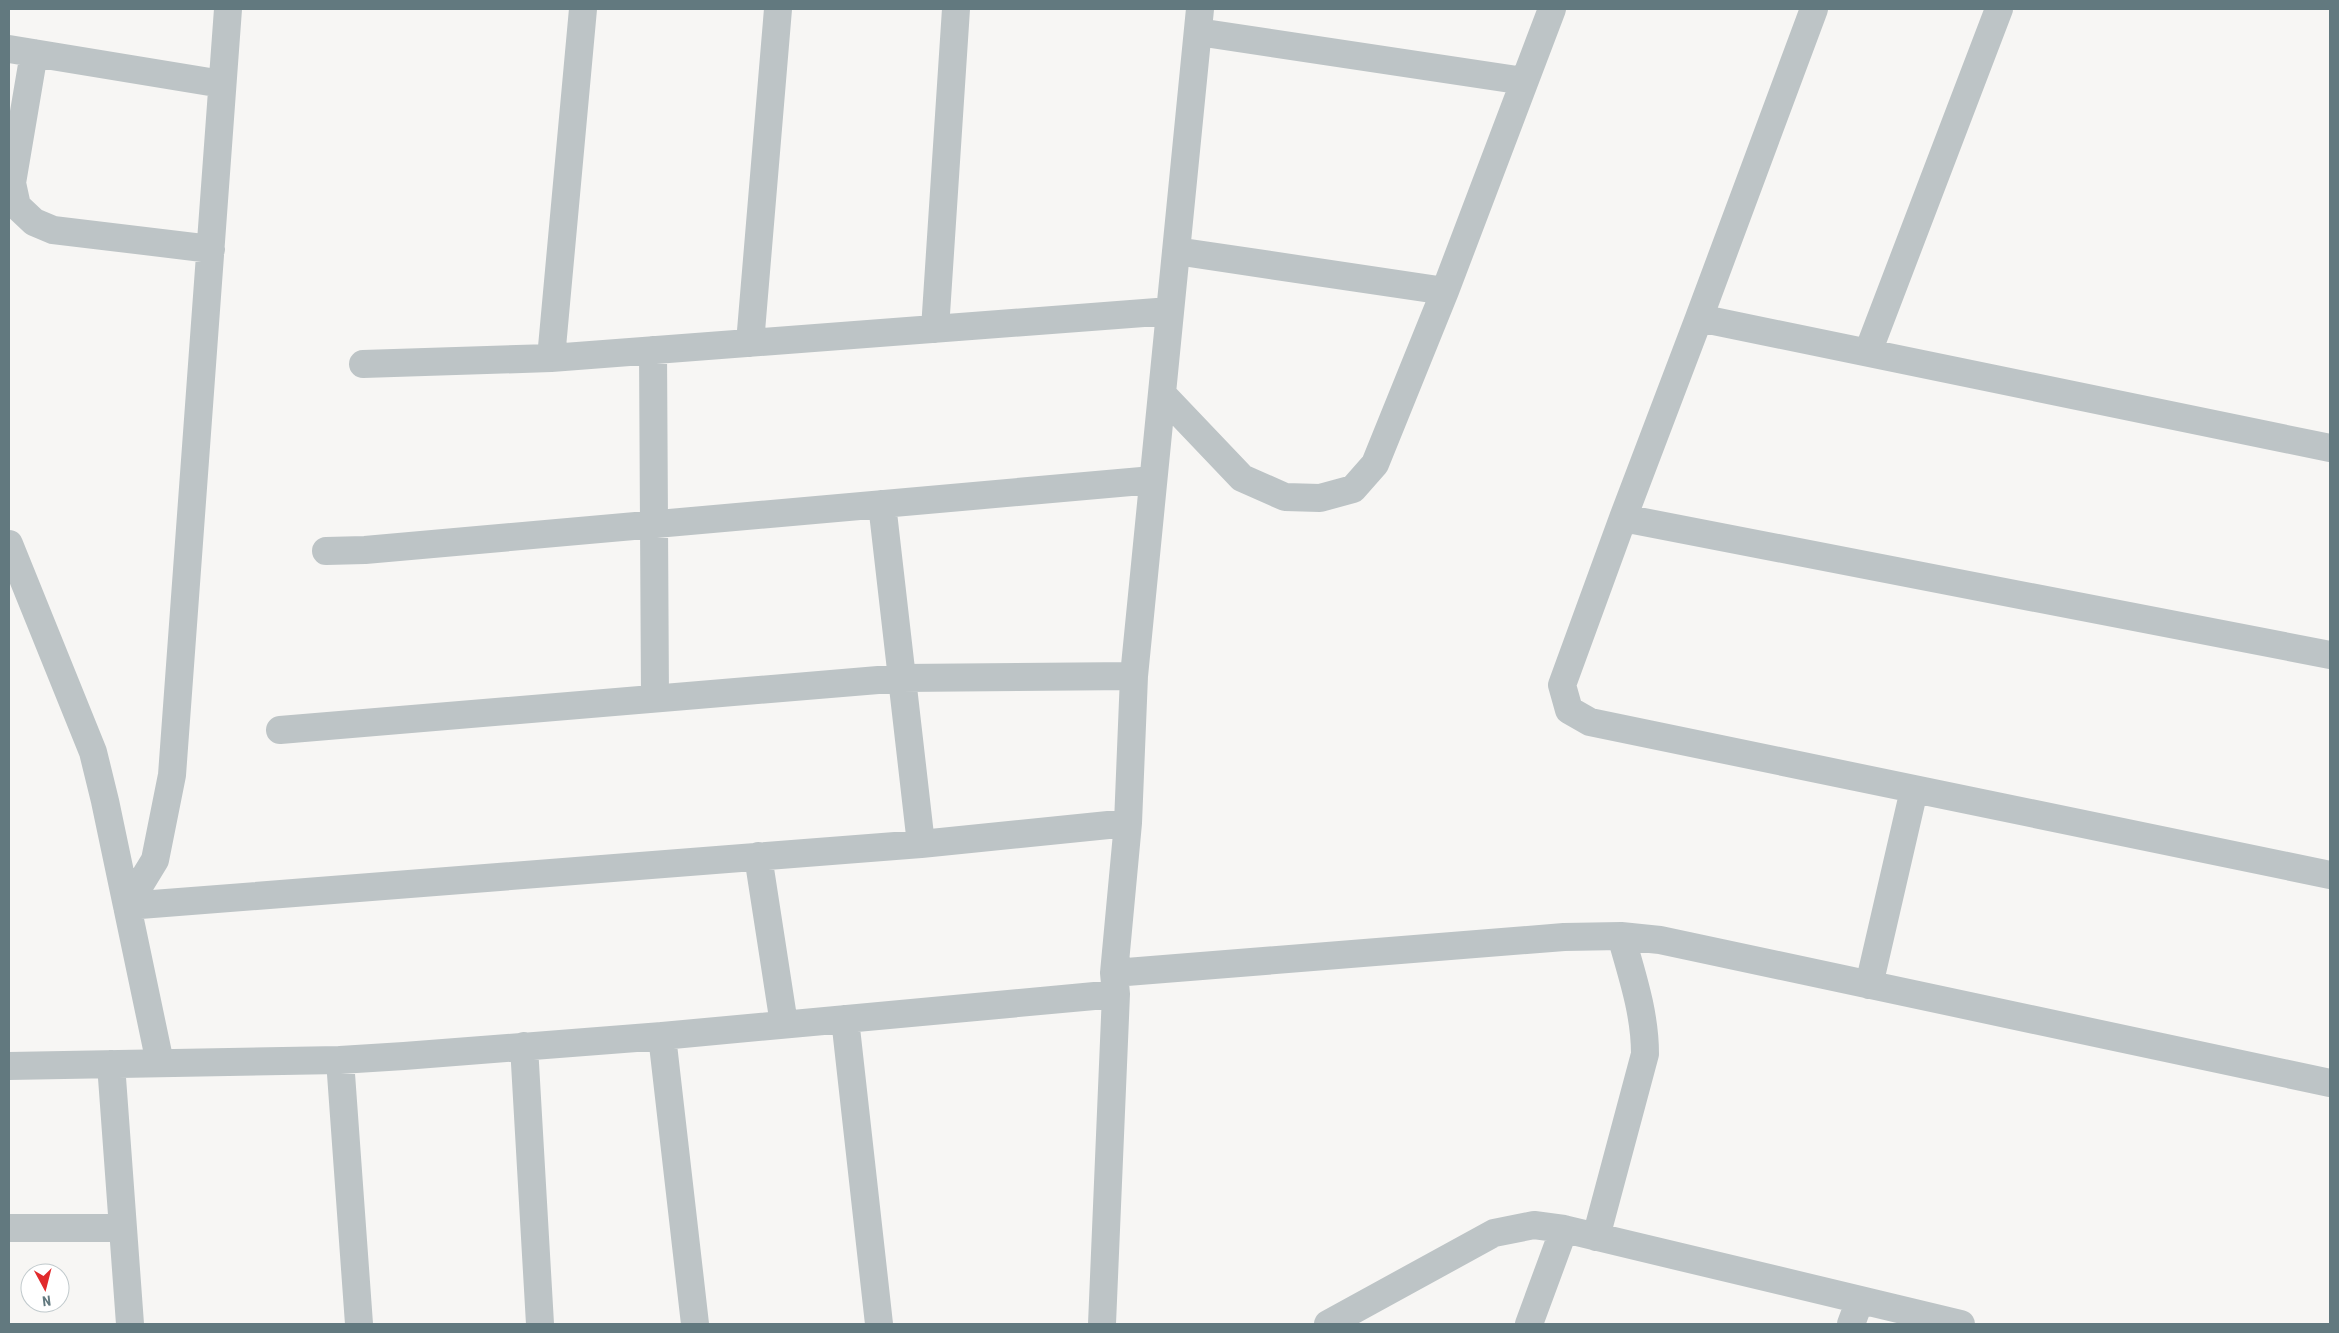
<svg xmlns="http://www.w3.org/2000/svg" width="2339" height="1333" viewBox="0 0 2339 1333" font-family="'Roboto Condensed',sans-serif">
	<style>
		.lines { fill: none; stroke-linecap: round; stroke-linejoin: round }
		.minor { stroke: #bdc4c6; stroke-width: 28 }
	</style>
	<rect width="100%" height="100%" fill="#f7f6f4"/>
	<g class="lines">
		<path class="minor" d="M1814,9L1699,318L2330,448
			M1198,32L1524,81
			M9,49L222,84
			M34,53L12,183L17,206L34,222L53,230L211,249
			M1176,251L1445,291
			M1699,318L1623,518L2330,655
			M935,329L956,9
			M750,343L778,9
			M653,350L655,698
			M1868,352L1999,9
			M551,358L583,9
			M363,364L551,358L1170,311
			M1162,394L1242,478L1285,497L1320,498L1353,489L1375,464L1445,291L1552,9
			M882,504L921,844
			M1623,518L1562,685L1569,710L1590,722L2330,875
			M9,544L93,752L105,801L160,1063
			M326,551L365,550L1153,480
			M280,730L902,678L1134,676
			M758,856L784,1024
			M127,906L921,844L1128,823
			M127,906L155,860L172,775L228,9
			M1114,973L1564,937L1621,936L1660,940L2330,1083
			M1869,985L1914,790
			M845,1019L879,1324
			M662,1036L695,1324
			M524,1046L540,1324
			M340,1060L359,1324
			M111,1064L130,1324
			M9,1066L340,1060L404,1056L662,1036L1116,994
			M9,1228H123
			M1596,1237L1645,1054C1645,1013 1632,975 1621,936
			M1102,1324L1116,994L1114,973L1128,823L1134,676L1200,9
			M1328,1324L1494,1233L1534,1225L1564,1229L1961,1324
			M1529,1324L1564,1229
			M1851,1324L1860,1300"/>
	</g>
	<rect width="2339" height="1333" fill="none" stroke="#62797f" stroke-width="20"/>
	<g transform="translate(45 1288) rotate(173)"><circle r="24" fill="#ffffff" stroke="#c0c9cc"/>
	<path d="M0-4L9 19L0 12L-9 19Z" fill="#e12a2c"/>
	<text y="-8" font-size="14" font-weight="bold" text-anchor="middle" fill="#62797f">N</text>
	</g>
</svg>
